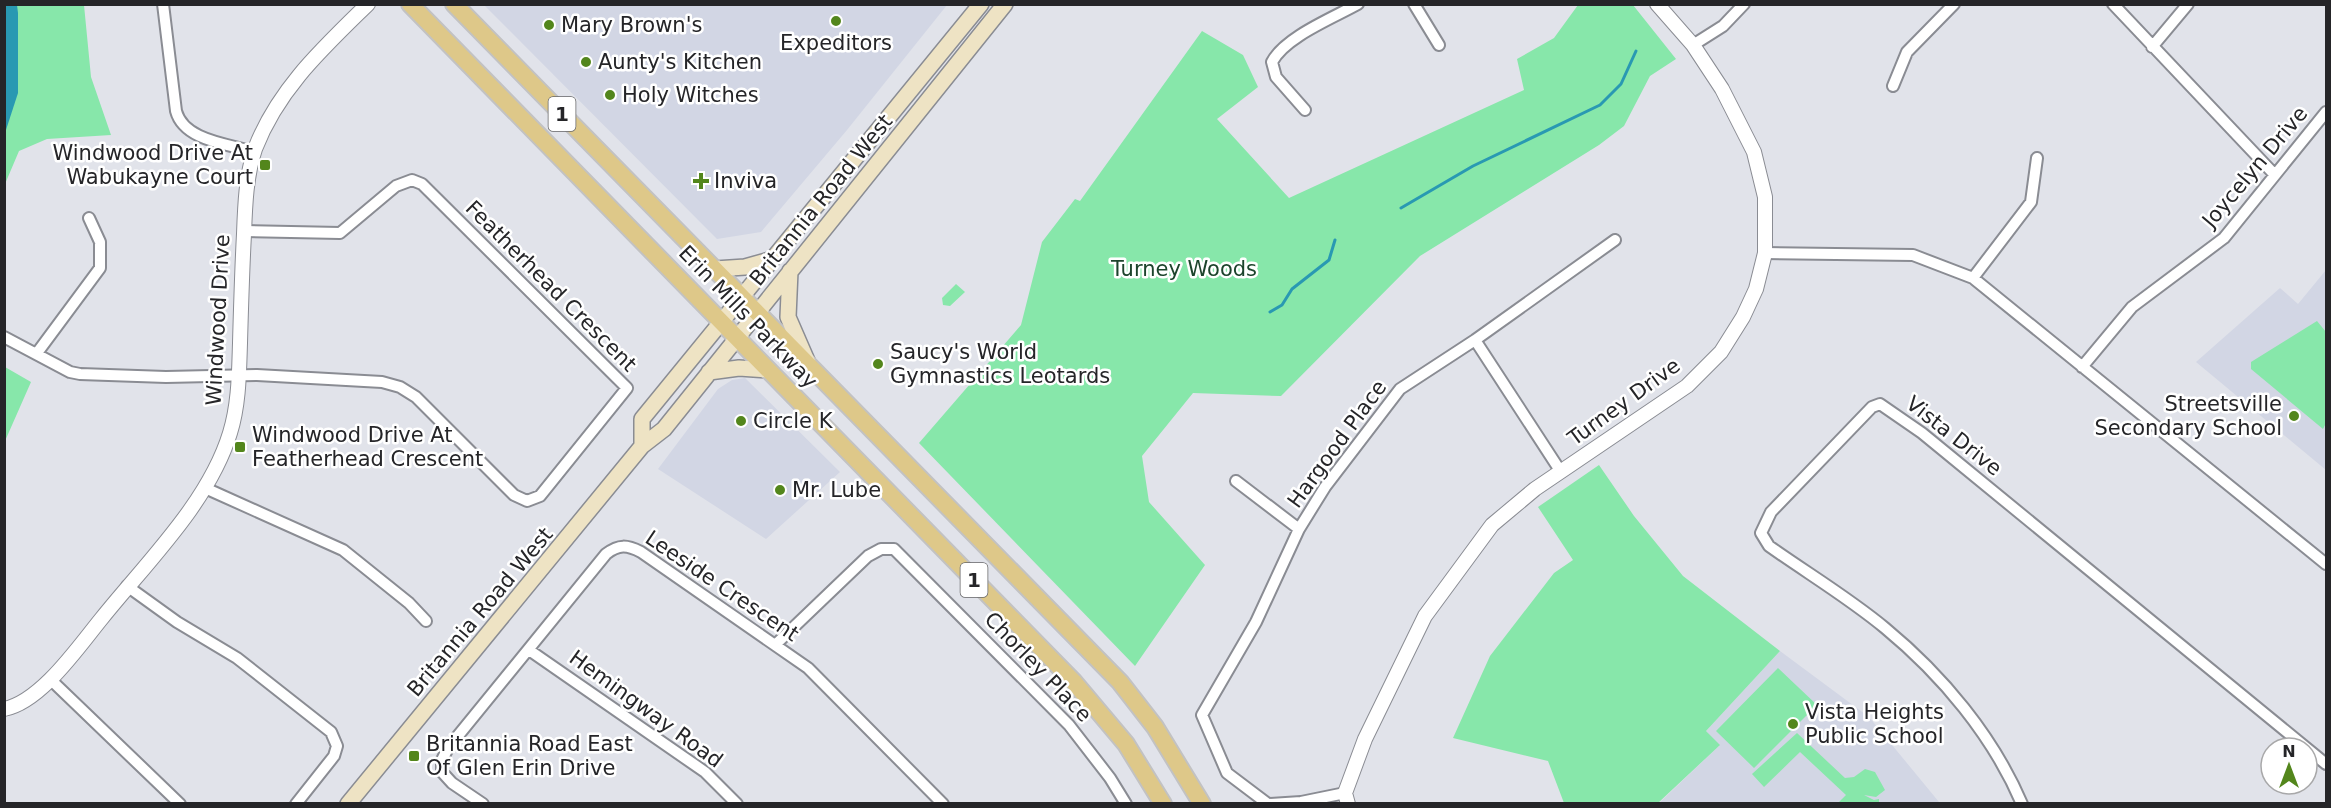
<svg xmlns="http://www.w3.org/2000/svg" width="2331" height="808" viewBox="0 0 2331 808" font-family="'DejaVu Sans',sans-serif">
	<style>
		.built { fill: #d2d6e4 }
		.green { fill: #87e7aa }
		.water { fill: #2999b2 }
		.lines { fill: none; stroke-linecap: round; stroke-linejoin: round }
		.stream { stroke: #2999b2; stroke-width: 3 }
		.minor-casing { stroke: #8a8c93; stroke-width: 14 }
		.tertiary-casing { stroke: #8a8c93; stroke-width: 16 }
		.secondary-casing { stroke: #8a8c93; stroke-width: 18 }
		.primary-casing { stroke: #c2c2c3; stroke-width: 20 }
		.minor { stroke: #fff; stroke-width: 10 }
		.tertiary { stroke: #fff; stroke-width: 14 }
		.secondary { stroke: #eee3c4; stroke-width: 15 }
		.primary { stroke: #dec889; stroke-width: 16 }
		.poi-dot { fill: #53861c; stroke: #fff; stroke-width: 2 }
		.labels { text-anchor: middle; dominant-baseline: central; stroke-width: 5; stroke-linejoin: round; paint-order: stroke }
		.shield { fill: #fff; stroke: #666668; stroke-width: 1.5 }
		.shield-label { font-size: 20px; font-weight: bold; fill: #252528 }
		.poi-label { font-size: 21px; fill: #252528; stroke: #fff; text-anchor: start }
		.street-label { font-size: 21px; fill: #252528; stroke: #fff }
		.park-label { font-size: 21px; fill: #1c442c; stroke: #fff }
	</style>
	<rect width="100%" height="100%" fill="#e1e3ea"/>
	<path class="built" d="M484,5H947L847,130L761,232L717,239Z
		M2326,270V470L2196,362L2280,288L2298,304Z
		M745,378L840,472L766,539L658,469L718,389L732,380Z
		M1780,651L1869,717L1939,802L1658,804L1719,746L1706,731Z"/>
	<path class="green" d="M5,5H84L91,77L111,135L47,139L19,151L5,184Z
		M1578,5H1633L1676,59L1650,76L1624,126L1599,145L1420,256L1281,396L1193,393L1142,456L1149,502L1205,565L1135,666L919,443L1021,325L1042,242L1075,199L1080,201L1202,31L1243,55L1258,87L1217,119L1289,198L1524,90L1517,59L1554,38Z
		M956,284L965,292L950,306L943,305L942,298Z
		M2317,321L2326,332V423L2323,429L2251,369V362Z
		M5,367L31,382L5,441Z
		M1599,465L1634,516L1683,576L1780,651L1706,731L1720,745L1658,803H1564L1548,761L1453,738L1490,656L1554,573L1573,560L1538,507Z
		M1778,668L1817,705L1754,768L1716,731Z
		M1797,733L1845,778L1854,777L1865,769L1875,772L1885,790L1876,797L1864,795L1874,800L1879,799V803H1838L1846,795L1800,752L1764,787L1752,774Z"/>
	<path class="water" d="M5,4L17,5L18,13V93L5,133Z"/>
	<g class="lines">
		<path class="stream" d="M1401,208L1473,166L1600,105L1621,84L1636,51
			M1270,312L1282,305L1292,289L1329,260L1335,240"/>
		<g class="minor-casing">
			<path id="minor" d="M163,4L176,111C184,141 229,144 254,152
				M1414,4L1439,45
				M2113,4L2274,174
				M1693,45L1723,26L1744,4
				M2152,47L2188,4
				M1893,86L1907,52L1954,4
				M1305,110L1276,77L1272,62C1285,37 1333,18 1358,4
				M1765,253L1913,255L1973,278L2326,564
				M1973,278L2031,202L2037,158
				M4,337L70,372L80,374L166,377L257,375L382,382L400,387L416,397L514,495L527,501L540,496L627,388L422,184L412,180L396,186L340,233L244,231
				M1475,340L1561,472
				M37,353L100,268V242L89,218
				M2082,367L2132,307L2224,238L2326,112
				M1236,481L1299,529
				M205,488L343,550L409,603L426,621
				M127,586L177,622L237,658L331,732L337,746L334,756L296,804
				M775,645L868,556L881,549H894L1069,725L1110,778L1126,804
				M529,650L705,772L737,804
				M50,679L180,804
				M483,804L452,783L442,772V760L448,748L606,554C619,544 627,545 641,552L808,668L943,804
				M1268,804L1227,773L1202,715L1256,622L1299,529L1325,487L1400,389L1475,340L1615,240
				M1270,804L1301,802L1345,793
				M2022,804C1993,736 1942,675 1885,628C1849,598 1807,573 1769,546L1761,533L1771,512L1872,407L1880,404L1922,433L2326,764"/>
		</g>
		<g class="tertiary-casing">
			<path id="tertiary" d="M4,709C41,702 79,646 102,618C147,562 209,502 230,433C239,404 239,373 240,343C241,307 242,271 244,234C245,206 246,176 255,149C278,89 323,48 368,4
				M1348,804L1345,793L1365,739L1425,616L1492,525L1535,489L1687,386L1721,352L1743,317L1756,289L1765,253V197L1754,152L1722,89L1693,45L1657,4"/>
		</g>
		<g class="secondary-casing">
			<path id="secondary" d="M715,269L745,267L773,259
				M790,271L788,317L808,363
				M709,372L739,368L768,370
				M642,446V419L981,4
				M348,804L642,446L664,429L1005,4"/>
		</g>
		<g class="primary-casing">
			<path id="primary" d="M410,4L1073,681L1126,744L1163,804
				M454,4L1120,682L1155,727L1202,804"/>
		</g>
		<use href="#minor" class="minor"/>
		<use href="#tertiary" class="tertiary"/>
		<use href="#secondary" class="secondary"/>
		<use href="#primary" class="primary"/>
	</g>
	<g class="poi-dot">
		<circle cx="836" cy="21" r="6"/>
		<circle cx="549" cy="25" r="6"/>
		<circle cx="586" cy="62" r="6"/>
		<circle cx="610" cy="95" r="6"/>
		<rect x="259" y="159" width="12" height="12" rx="3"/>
		<path d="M698 172h6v6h6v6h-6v6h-6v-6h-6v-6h6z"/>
		<circle cx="878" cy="364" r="6"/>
		<circle cx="2294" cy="416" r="6"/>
		<circle cx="741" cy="421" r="6"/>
		<rect x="234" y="441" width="12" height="12" rx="3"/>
		<circle cx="780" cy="490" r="6"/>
		<circle cx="1793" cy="724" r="6"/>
		<rect x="408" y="750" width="12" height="12" rx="3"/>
	</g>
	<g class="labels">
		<g class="shield">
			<rect x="548.5" y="97" width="27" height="34" rx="4.5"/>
			<rect x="960.5" y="563" width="27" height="34" rx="4.5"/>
		</g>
		<g class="shield-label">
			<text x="562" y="114">1</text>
			<text x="974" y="580">1</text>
		</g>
		<g class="poi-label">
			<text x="561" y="25">Mary Brown's</text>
			<text x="836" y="43" text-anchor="middle">Expeditors</text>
			<text x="598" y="62">Aunty's Kitchen</text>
			<text x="622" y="95">Holy Witches</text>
			<text x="253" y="153" text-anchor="end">Windwood Drive At<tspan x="253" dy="24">Wabukayne Court</tspan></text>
			<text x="714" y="181">Inviva</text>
			<text x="890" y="352">Saucy's World<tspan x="890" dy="24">Gymnastics Leotards</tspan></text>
			<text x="2282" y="404" text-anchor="end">Streetsville<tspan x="2282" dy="24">Secondary School</tspan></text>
			<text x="753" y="421">Circle K</text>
			<text x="252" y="435">Windwood Drive At<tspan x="252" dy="24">Featherhead Crescent</tspan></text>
			<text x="792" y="490">Mr. Lube</text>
			<text x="1805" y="712">Vista Heights<tspan x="1805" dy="24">Public School</tspan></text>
			<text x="426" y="744">Britannia Road East<tspan x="426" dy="24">Of Glen Erin Drive</tspan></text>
		</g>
		<g class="street-label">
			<text transform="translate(2255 167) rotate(-50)">Joycelyn Drive</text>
			<text transform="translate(821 200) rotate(-51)">Britannia Road West</text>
			<text transform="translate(551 286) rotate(45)">Featherhead Crescent</text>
			<text transform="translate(748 317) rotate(46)">Erin Mills Parkway</text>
			<text transform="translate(218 320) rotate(-87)">Windwood Drive</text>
			<text transform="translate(1624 402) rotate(-36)">Turney Drive</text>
			<text transform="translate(1954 436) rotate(38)">Vista Drive</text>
			<text transform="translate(1337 444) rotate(-54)">Hargood Place</text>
			<text transform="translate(722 586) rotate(34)">Leeside Crescent</text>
			<text transform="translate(480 612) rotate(-50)">Britannia Road West</text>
			<text transform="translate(1038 667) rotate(46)">Chorley Place</text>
			<text transform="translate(646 709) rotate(36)">Hemingway Road</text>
		</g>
		<g class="park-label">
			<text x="1184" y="269">Turney Woods</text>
		</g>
	</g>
	<rect width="2331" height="808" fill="none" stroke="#252528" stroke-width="12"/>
	<g transform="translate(2289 766)"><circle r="28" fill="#ffffff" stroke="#a8a8a9" stroke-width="1.5"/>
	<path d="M0-4.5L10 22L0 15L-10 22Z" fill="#53861c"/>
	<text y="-9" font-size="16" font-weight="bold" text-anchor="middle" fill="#252528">N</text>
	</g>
</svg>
